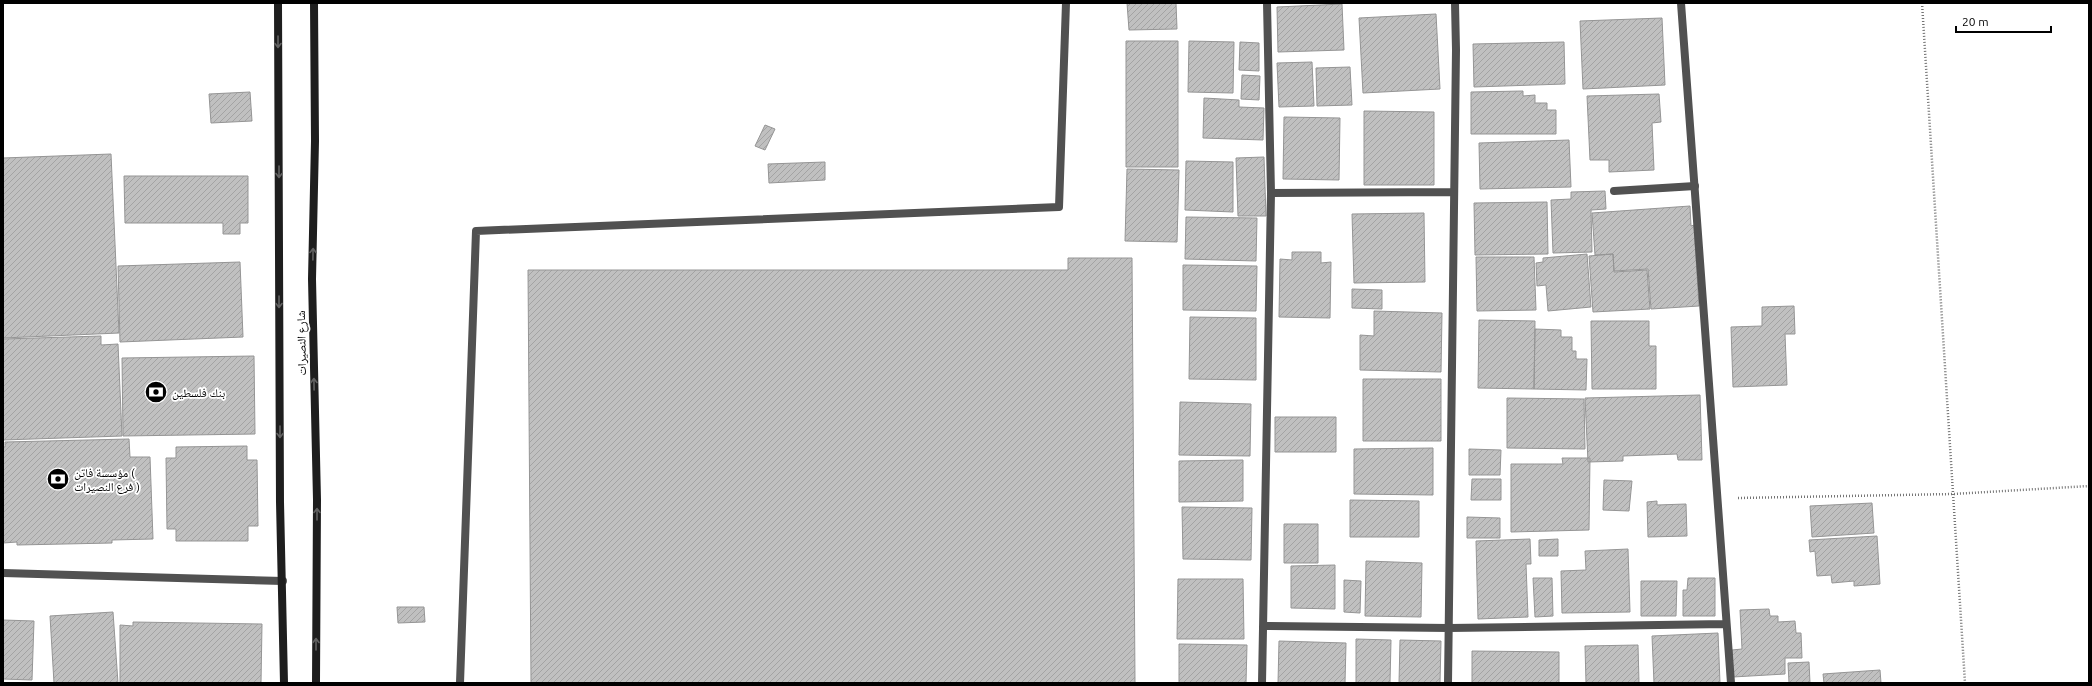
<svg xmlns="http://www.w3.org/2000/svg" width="2092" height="686" viewBox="0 0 2092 686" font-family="Ubuntu,'Noto Naskh Arabic',sans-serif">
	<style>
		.building { fill: url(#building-hatch); stroke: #959595 }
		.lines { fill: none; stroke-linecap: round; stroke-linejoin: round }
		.path { stroke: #737373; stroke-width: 2.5; stroke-dasharray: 1 2; stroke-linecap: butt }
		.lane { stroke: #515151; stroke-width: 8 }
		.street { stroke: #515151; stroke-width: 8 }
		.secondary { stroke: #1e1e1e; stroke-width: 8 }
		.oneway { stroke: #626262 }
		.labels { text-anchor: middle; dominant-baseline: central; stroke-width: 3.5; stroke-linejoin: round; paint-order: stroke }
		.street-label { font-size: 12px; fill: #000; stroke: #fff }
		.poi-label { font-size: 12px; fill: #000; stroke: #fff; text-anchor: start }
	</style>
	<defs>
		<pattern id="building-hatch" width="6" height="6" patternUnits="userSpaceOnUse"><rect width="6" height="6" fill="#c0c0c0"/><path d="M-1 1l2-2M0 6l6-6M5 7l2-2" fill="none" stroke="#a3a3a3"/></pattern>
	</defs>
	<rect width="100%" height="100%" fill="#fff"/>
	<path class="building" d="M1127,3H1176L1177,29L1129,30Z
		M1342,4L1344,50L1278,52L1277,7Z
		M1436,14L1440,89L1363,93L1359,18Z
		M1662,18L1665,85L1583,89L1580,21Z
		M1126,41H1178V167H1126Z
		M1189,41L1234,42L1233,93L1188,92Z
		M1240,42L1259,43V71L1239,70Z
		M1564,42L1565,84L1474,87L1473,44Z
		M1312,62L1314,106L1279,107L1277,63Z
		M1350,67L1352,105L1317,106L1316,68Z
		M1242,75L1260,76L1259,100L1241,99Z
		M1523,91V96L1535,95V103H1547V110H1556V134H1471V92Z
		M250,92L252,121L211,123L209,94Z
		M1659,94L1661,122L1652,123L1654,170L1609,172V160H1590L1587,96Z
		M1204,98L1239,100V107L1264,108L1263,140L1203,138Z
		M1364,111L1434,112V185H1364Z
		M1284,117L1340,118L1339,180L1283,179Z
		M765,125L775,129L765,150L755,146Z
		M1569,140L1571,187L1480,189L1479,143Z
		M111,154L119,333L3,338V158Z
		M1264,157L1266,216H1238L1236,158Z
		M1186,161L1233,162V212L1185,210Z
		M825,162V180L769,183L768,164Z
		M1127,169L1179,170L1177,242L1125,241Z
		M124,176H248V223H240V234H223V223H125Z
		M1605,191L1606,209L1591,210L1592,252L1553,253L1551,200L1571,199V192Z
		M1547,202L1548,254L1475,255L1474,203Z
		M1690,206L1691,226L1694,225L1699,306L1651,309L1648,269L1614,271L1613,254L1595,255L1592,213Z
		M1424,213L1425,282L1354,283L1352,214Z
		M1186,217L1257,218L1256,261L1185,259Z
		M1292,252H1321V263L1331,262L1330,318L1279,317L1280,259L1292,260Z
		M1587,254L1591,307L1548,311L1546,285L1537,286L1536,263L1543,262V258Z
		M1613,254L1614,272L1647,270L1650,309L1593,312L1589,256Z
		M1476,257H1534L1536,310L1477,311Z
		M1068,258H1132L1135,683H531L528,270H1068Z
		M240,262L243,337L120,342L118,266Z
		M1183,265L1257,266L1256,311L1183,310Z
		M1352,289L1382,290V309L1352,308Z
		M1794,306L1795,334H1785L1787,385L1733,387L1731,327L1762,326V307Z
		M1374,311L1442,313L1441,372L1360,370V335L1374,336Z
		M1190,317L1256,318V380L1189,379Z
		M1479,320L1535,321L1534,389L1478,388Z
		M1591,321H1649V346H1656V389H1592Z
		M1535,329L1561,330V337H1572V351H1576V359H1587L1586,390L1534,389Z
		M101,336V345L118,344L122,436L3,440V339Z
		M254,356L255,434L123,436L122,358Z
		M1363,379H1441V441H1363Z
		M1700,395L1702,460H1678L1677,454L1623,456V461L1588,462L1585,398Z
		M1507,398L1584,399L1585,449L1507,448Z
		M1180,402L1251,404L1250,456L1179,455Z
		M1275,417H1336V452H1275Z
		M129,439L130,457H150L153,539L112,540V543L17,545V542L3,543V447H5V442Z
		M247,446V460H257L258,526H248V541H176V529H167L166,458H176V447Z
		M1433,448V495L1354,494V449Z
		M1469,449L1501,450L1500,475H1469Z
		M1562,458H1590L1589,530L1511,532V464H1563Z
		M1243,460V501L1179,502V461Z
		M1472,479H1501V500H1471Z
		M1604,480L1632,481L1629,511L1603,510Z
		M1350,500L1419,501V537H1350Z
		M1657,501V505L1686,504L1687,536L1648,537L1647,502Z
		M1872,503L1874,533L1812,537L1810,506Z
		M1182,507L1252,508L1251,560L1183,559Z
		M1467,517L1500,518V538H1467Z
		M1284,524H1318V563H1284Z
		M1877,536L1880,584L1854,586V581L1832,583L1831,575L1817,576L1815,551L1810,552L1809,540Z
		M1530,539L1531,564H1526L1528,617L1478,619L1476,541Z
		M1558,539V556H1539V540Z
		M1628,549L1630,612L1562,613L1561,571L1586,570L1585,551Z
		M1366,561L1422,563L1421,617L1365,616Z
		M1335,565V609L1291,608V566Z
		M1533,578H1552L1553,616L1535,617Z
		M1688,578H1715V616H1683V590H1687Z
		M1178,579H1243L1244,639H1177Z
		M1344,580L1361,581L1360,613L1344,612Z
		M1641,581H1677L1676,616H1641Z
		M397,607H424L425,622L398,623Z
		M1769,609L1770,616H1778V622L1795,621L1796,633H1801L1802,658H1785V674L1733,677L1732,650L1742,649L1740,610Z
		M113,612L118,683H54L50,616Z
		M3,620L34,621L32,680L3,679Z
		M133,622L262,624L261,683H120V625L133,626Z
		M1718,633L1720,683H1654L1652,636Z
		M1356,639L1391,640L1390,683H1356Z
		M1400,640L1441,641L1440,683H1399Z
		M1279,641L1346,643L1345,683H1278Z
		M1179,644L1247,645L1246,683H1179Z
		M1638,645L1639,683H1586L1585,646Z
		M1472,651L1559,652V683H1472Z
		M1809,662L1810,683H1789L1788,663Z
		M1880,670L1881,683H1824L1823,674Z"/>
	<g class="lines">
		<path class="path" d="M1922,3L1965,683
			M1738,498L1953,494L2089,486"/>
		<path class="lane" d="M1614,191L1695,186
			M460,683L476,231L1059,207L1066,3"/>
		<path class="street" d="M1681,3L1731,683
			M1271,193L1454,192
			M3,573L283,581
			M1263,626L1449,628L1726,624
			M1262,683L1271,193L1267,3
			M1448,683L1456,50L1455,3"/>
		<path class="secondary" d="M278,3L280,502L284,683
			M314,3L315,141L312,279L317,500L316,683"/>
	</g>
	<defs><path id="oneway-shaft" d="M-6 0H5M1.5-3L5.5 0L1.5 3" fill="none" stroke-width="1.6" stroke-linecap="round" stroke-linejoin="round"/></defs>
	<g class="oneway">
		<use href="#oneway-shaft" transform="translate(278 42) rotate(90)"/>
		<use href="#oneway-shaft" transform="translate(279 172) rotate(90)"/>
		<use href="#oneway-shaft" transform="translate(313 254) rotate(-89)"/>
		<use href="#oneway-shaft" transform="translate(279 302) rotate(90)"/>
		<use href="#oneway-shaft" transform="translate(314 384) rotate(-91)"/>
		<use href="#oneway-shaft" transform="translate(280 432) rotate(90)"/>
		<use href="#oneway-shaft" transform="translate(317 514) rotate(-90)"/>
		<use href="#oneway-shaft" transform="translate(316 644) rotate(-90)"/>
	</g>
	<defs>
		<g id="bank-disc" transform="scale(1.15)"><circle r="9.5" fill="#000" stroke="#fff"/><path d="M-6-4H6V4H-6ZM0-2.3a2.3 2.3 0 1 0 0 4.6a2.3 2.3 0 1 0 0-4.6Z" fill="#fff"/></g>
	</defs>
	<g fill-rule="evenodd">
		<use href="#bank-disc" x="156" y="392"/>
		<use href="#bank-disc" x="58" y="479"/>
	</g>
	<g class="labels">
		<g class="street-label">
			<text transform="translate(301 343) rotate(-91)">شارع النصيرات</text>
		</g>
		<g class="poi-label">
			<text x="172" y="392">بنك فلسطين</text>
			<text x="74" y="472">مؤسسة فاتن (<tspan x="74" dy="14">فرع النصيرات )</tspan></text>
		</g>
	</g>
	<rect width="2092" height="686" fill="none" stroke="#000000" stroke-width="8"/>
	<path d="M1956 26v6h95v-6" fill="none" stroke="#000000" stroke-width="2"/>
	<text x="1962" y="26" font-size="12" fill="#000000" stroke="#ffffff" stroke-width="3" paint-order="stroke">20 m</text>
</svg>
